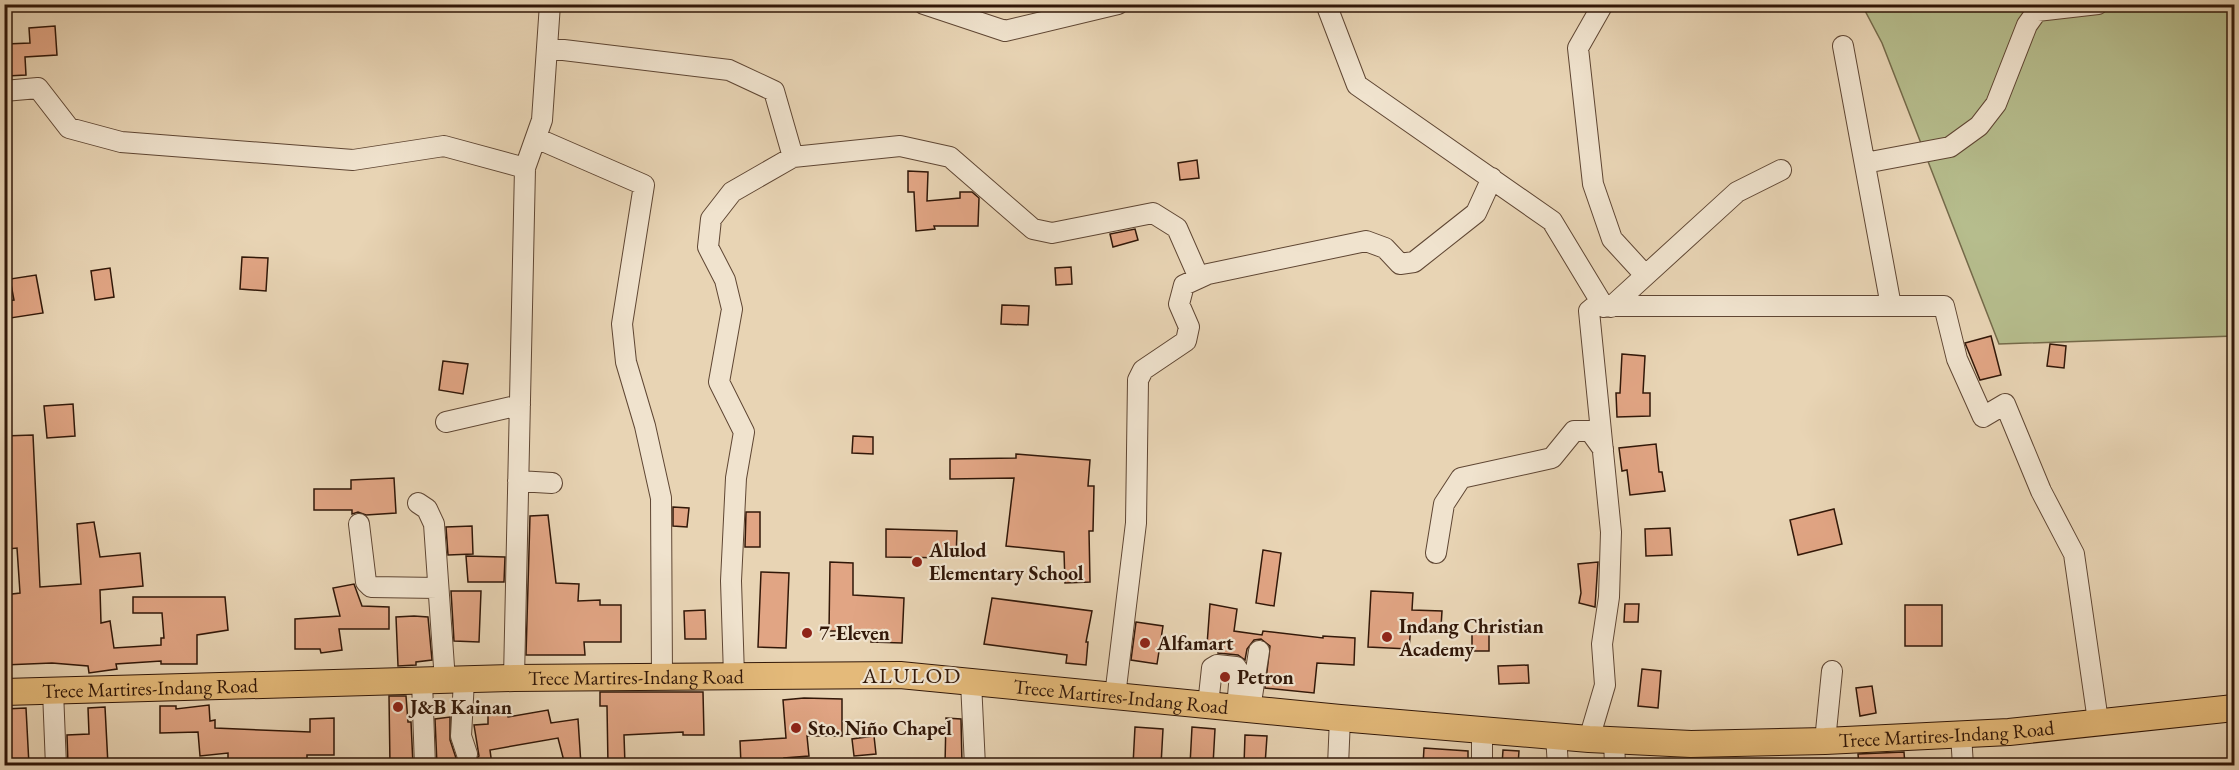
<svg xmlns="http://www.w3.org/2000/svg" width="2239" height="770" viewBox="0 0 2239 770" font-family="'EB Garamond',serif">
	<style>
		.green { fill: #b6bd8d; stroke: #746a4a; stroke-width: 1.5 }
		.building { fill: #e1a584; stroke: #311708; stroke-width: 1.5 }
		.lines { fill: none; stroke-linecap: round; stroke-linejoin: round }
		.minor-casing { stroke: #5f4633; stroke-width: 22 }
		.major-casing { stroke: #311708; stroke-width: 28 }
		.minor { stroke: #f0e3ce; stroke-width: 20 }
		.major { stroke: #e4ba7a; stroke-width: 26 }
		.poi-dot { fill: #8f2418; stroke: #f0e3ce; stroke-width: 2 }
		.labels { text-anchor: middle; dominant-baseline: central; stroke-width: 4.5; stroke-linejoin: round; paint-order: stroke }
		.poi-label { font-size: 20px; font-weight: bold; fill: #311708; stroke: #f0e3ce; text-anchor: start }
		.street-label { font-size: 20px; fill: #311708; stroke: #f0e3ce }
		.quarter-label { font-size: 22px; letter-spacing: 1.5px; fill: #311708; stroke: #f0e3ce }
	</style>
	<rect width="100%" height="100%" fill="#e8d4b4"/>
	<filter id="stains"><feTurbulence type="fractalNoise" baseFrequency=".00333" numOctaves="4"/><feColorMatrix values="0 0 0 0 .2 0 0 0 0 .09 0 0 0 0 .02 0 0 0 .5 -.17"/></filter>
	<radialGradient id="worn" r=".72"><stop offset=".6" stop-color="#630" stop-opacity="0"/><stop offset="1" stop-color="#630" stop-opacity=".3"/></radialGradient>
	<path class="green" d="M1862,5H2234V336L1999,344L1882,43Z"/>
	<path class="building" d="M55,26L57,55L25,57L26,75L7,76L6,44L30,43L29,28Z
		M1197,160L1199,178L1180,180L1178,163Z
		M908,171L928,172L927,201L960,198V192H972L979,198L978,226H934L935,229L916,231L914,192H908Z
		M1135,229L1138,240L1113,247L1110,234Z
		M242,257L268,258L266,291L240,289Z
		M1071,267L1072,284L1056,285L1055,268Z
		M110,268L114,297L95,300L91,271Z
		M36,275L43,313L4,319V301L14,300L10,279Z
		M1002,305L1029,306L1028,325L1001,324Z
		M1991,336L2001,375L1980,380L1965,343Z
		M2050,344L2066,346L2064,368L2047,366Z
		M1622,354L1645,356L1643,393H1650V416L1617,417L1616,393H1620Z
		M443,361L468,364L463,394L439,390Z
		M73,404L75,436L47,438L44,406Z
		M33,435L40,587L81,584L77,524L94,522L100,557L140,553L143,586L100,590L101,623L110,621L114,648L161,645V638H164L162,613H133V597H225L228,630L197,635V664H161V661L116,664L117,669L89,673L88,666L52,663L4,665V595L20,593L17,548L8,549L4,507V436Z
		M853,436L873,437V454L852,453Z
		M1656,444L1659,472H1662L1665,491L1630,495L1627,470L1622,471L1619,448Z
		M1016,454L1090,460L1088,486H1094L1093,531H1089L1090,582L1065,583L1064,552L1006,546L1014,478L950,479V459L1016,458Z
		M394,478L396,513L366,515L358,512L352,514V510H314V489H351V480Z
		M673,507L689,508L687,527L673,526Z
		M1834,509L1842,544L1798,555L1790,520Z
		M746,512H760V547H745Z
		M548,515L556,583L579,584L578,601L600,600V605H621V642H584L585,655H526L530,516Z
		M472,526L473,554L448,555L446,527Z
		M1670,528L1672,555L1646,556L1645,529Z
		M886,529L957,531L956,558L886,557Z
		M1263,550L1281,553L1274,606L1256,603Z
		M466,556L505,557L504,582H468Z
		M830,562L853,563V595L904,598L902,643L871,642L872,631H829Z
		M1598,562L1595,607L1579,603L1581,593L1578,564Z
		M761,572L789,573L786,648L758,647Z
		M354,584L362,606L389,607V629H339L342,650L321,653L320,649H295V619L340,616L333,588Z
		M451,591H481L479,642L454,641Z
		M1371,591L1413,593L1412,610L1442,611L1441,627L1411,625L1409,649L1368,647Z
		M992,598L1092,611L1086,642H1088L1086,665L1066,663L1067,655L984,644Z
		M1210,604L1237,609L1234,631L1262,635L1263,631L1323,638V636L1355,638L1354,665L1317,663L1314,693L1265,688L1270,646L1261,639L1254,640L1247,649L1245,660L1238,655L1218,653V646L1207,645Z
		M1625,604H1639L1638,622H1624Z
		M1905,605H1942V646H1905Z
		M705,610L706,639H685L684,611Z
		M414,616L428,617L432,660L416,662V665L398,666L396,617Z
		M1136,622L1163,626L1157,664L1131,660Z
		M1472,633H1489V651H1472Z
		M1528,665L1529,683L1499,684L1498,666Z
		M1642,669L1661,671L1658,708L1638,706Z
		M1872,686L1876,713L1860,716L1856,688Z
		M600,692H703L704,735H683V732L624,735L625,765H608L607,706H600Z
		M389,696H406L408,722H411L413,765H390Z
		M804,698L842,699V736H807L809,756L784,758V762L741,765L740,741L786,738L783,700Z
		M209,705L210,721L215,720V728L310,732V719L334,718V755H307V765L228,764V753L200,756L198,732L160,733V706H176V709Z
		M105,707L108,765H68L67,735L89,734L88,708Z
		M26,708L29,765H4V709Z
		M548,710L551,723L578,719L581,765H565L558,738L490,750L492,765H470L479,756L474,725L488,724V712L507,711L508,717Z
		M450,717V740L456,758L464,765H437L435,719Z
		M946,718L961,719L962,765H945Z
		M1135,727L1163,729L1161,765H1133Z
		M1192,727L1215,729L1213,765H1190Z
		M1245,735L1267,736L1265,765H1244Z
		M874,736L876,754L854,756L852,739Z
		M1424,748L1468,751V765H1423Z
		M1503,750L1519,751L1518,765H1502Z
		M1904,752L1905,765H1859L1858,754Z"/>
	<g class="lines">
		<g class="minor-casing">
			<path id="minor" d="M924,4L1005,31L1118,4
				M1326,4L1357,85L1552,221L1604,307
				M1603,4L1578,48L1593,184L1612,239L1645,275
				M1843,46L1891,306
				M547,48L729,70L774,91L793,157
				M4,91L38,88L69,128L121,142L353,160L444,146L525,168
				M536,138L644,185L622,324L626,362L645,426L661,498L662,677
				M1865,163L1950,147L1979,126L1996,104L2027,25L2037,11L2098,4
				M1611,307L1737,192L1781,170
				M446,422L520,405
				M518,481L552,483
				M418,503L427,509L434,524L445,681
				M359,524L366,582L371,587L438,588
				M1436,553L1444,504L1461,478L1552,458L1574,431H1590L1603,449
				M734,676L731,581L736,478L744,432L719,382L732,309L725,280L708,247L711,219L732,192L793,157L900,146L950,157L1033,229L1052,233L1153,213L1177,228L1199,278
				M514,678L525,168L542,120L550,4
				M464,680L461,736L467,754
				M422,681L425,766
				M971,682L975,766
				M53,691L56,766
				M1115,696L1136,523L1138,380L1143,370L1186,341L1189,327L1179,304L1184,285L1208,274L1366,241L1385,248L1400,264L1414,262L1476,213L1492,178
				M1208,705L1212,668L1217,665L1236,667L1240,673L1237,708
				M1250,709L1259,651
				M1482,730V766
				M1961,734L1963,766
				M1556,736L1558,766
				M1589,739L1605,685L1602,644L1609,597L1611,532L1589,311L1595,306H1944L1957,359L1983,417L2005,404L2041,491L2074,554L2098,721
				M1614,740L1615,766
				M1825,741L1832,671
				M1338,766L1340,718"/>
		</g>
		<g class="major-casing">
			<g id="major">
				<path id="s1" d="M4,692L514,678L900,675L1340,718L1589,739L1691,744L1825,741L2009,732L2234,708"/>
			</g>
		</g>
		<use href="#minor" class="minor"/>
		<use href="#major" class="major"/>
	</g>
	<g class="poi-dot">
		<circle cx="917" cy="562" r="6"/>
		<circle cx="807" cy="633" r="6"/>
		<circle cx="1387" cy="637" r="6"/>
		<circle cx="1145" cy="643" r="6"/>
		<circle cx="1225" cy="677" r="6"/>
		<circle cx="398" cy="707" r="6"/>
		<circle cx="796" cy="728" r="6"/>
	</g>
	<g class="labels">
		<g class="poi-label">
			<text x="929" y="550">Alulod<tspan x="929" dy="23">Elementary School</tspan></text>
			<text x="1399" y="626">Indang Christian<tspan x="1399" dy="23">Academy</tspan></text>
			<text x="819" y="633">7-Eleven</text>
			<text x="1157" y="643">Alfamart</text>
			<text x="1237" y="677">Petron</text>
			<text x="410" y="707">J&amp;B Kainan</text>
			<text x="808" y="728">Sto. Niño Chapel</text>
		</g>
		<g class="street-label">
			<text stroke="none"><textPath href="#s1" startOffset="632">Trece Martires-Indang Road</textPath></text>
			<text stroke="none"><textPath href="#s1" startOffset="146">Trece Martires-Indang Road</textPath></text>
			<text stroke="none"><textPath href="#s1" startOffset="1118">Trece Martires-Indang Road</textPath></text>
			<text stroke="none"><textPath href="#s1" startOffset="1946">Trece Martires-Indang Road</textPath></text>
		</g>
		<g class="quarter-label">
			<text x="912" y="675">ALULOD</text>
		</g>
	</g>
	<rect width="2239" height="770" fill="none" stroke="#e8d4b4" stroke-width="24"/>
	<rect x="6" y="6" width="2227" height="758" fill="none" stroke="#311708" stroke-width="3"/>
	<rect x="12" y="12" width="2215" height="746" fill="none" stroke="#311708" stroke-width="1.5"/>
	<rect width="100%" height="100%" filter="url(#stains)"/>
	<rect width="100%" height="100%" fill="url(#worn)"/>
</svg>
